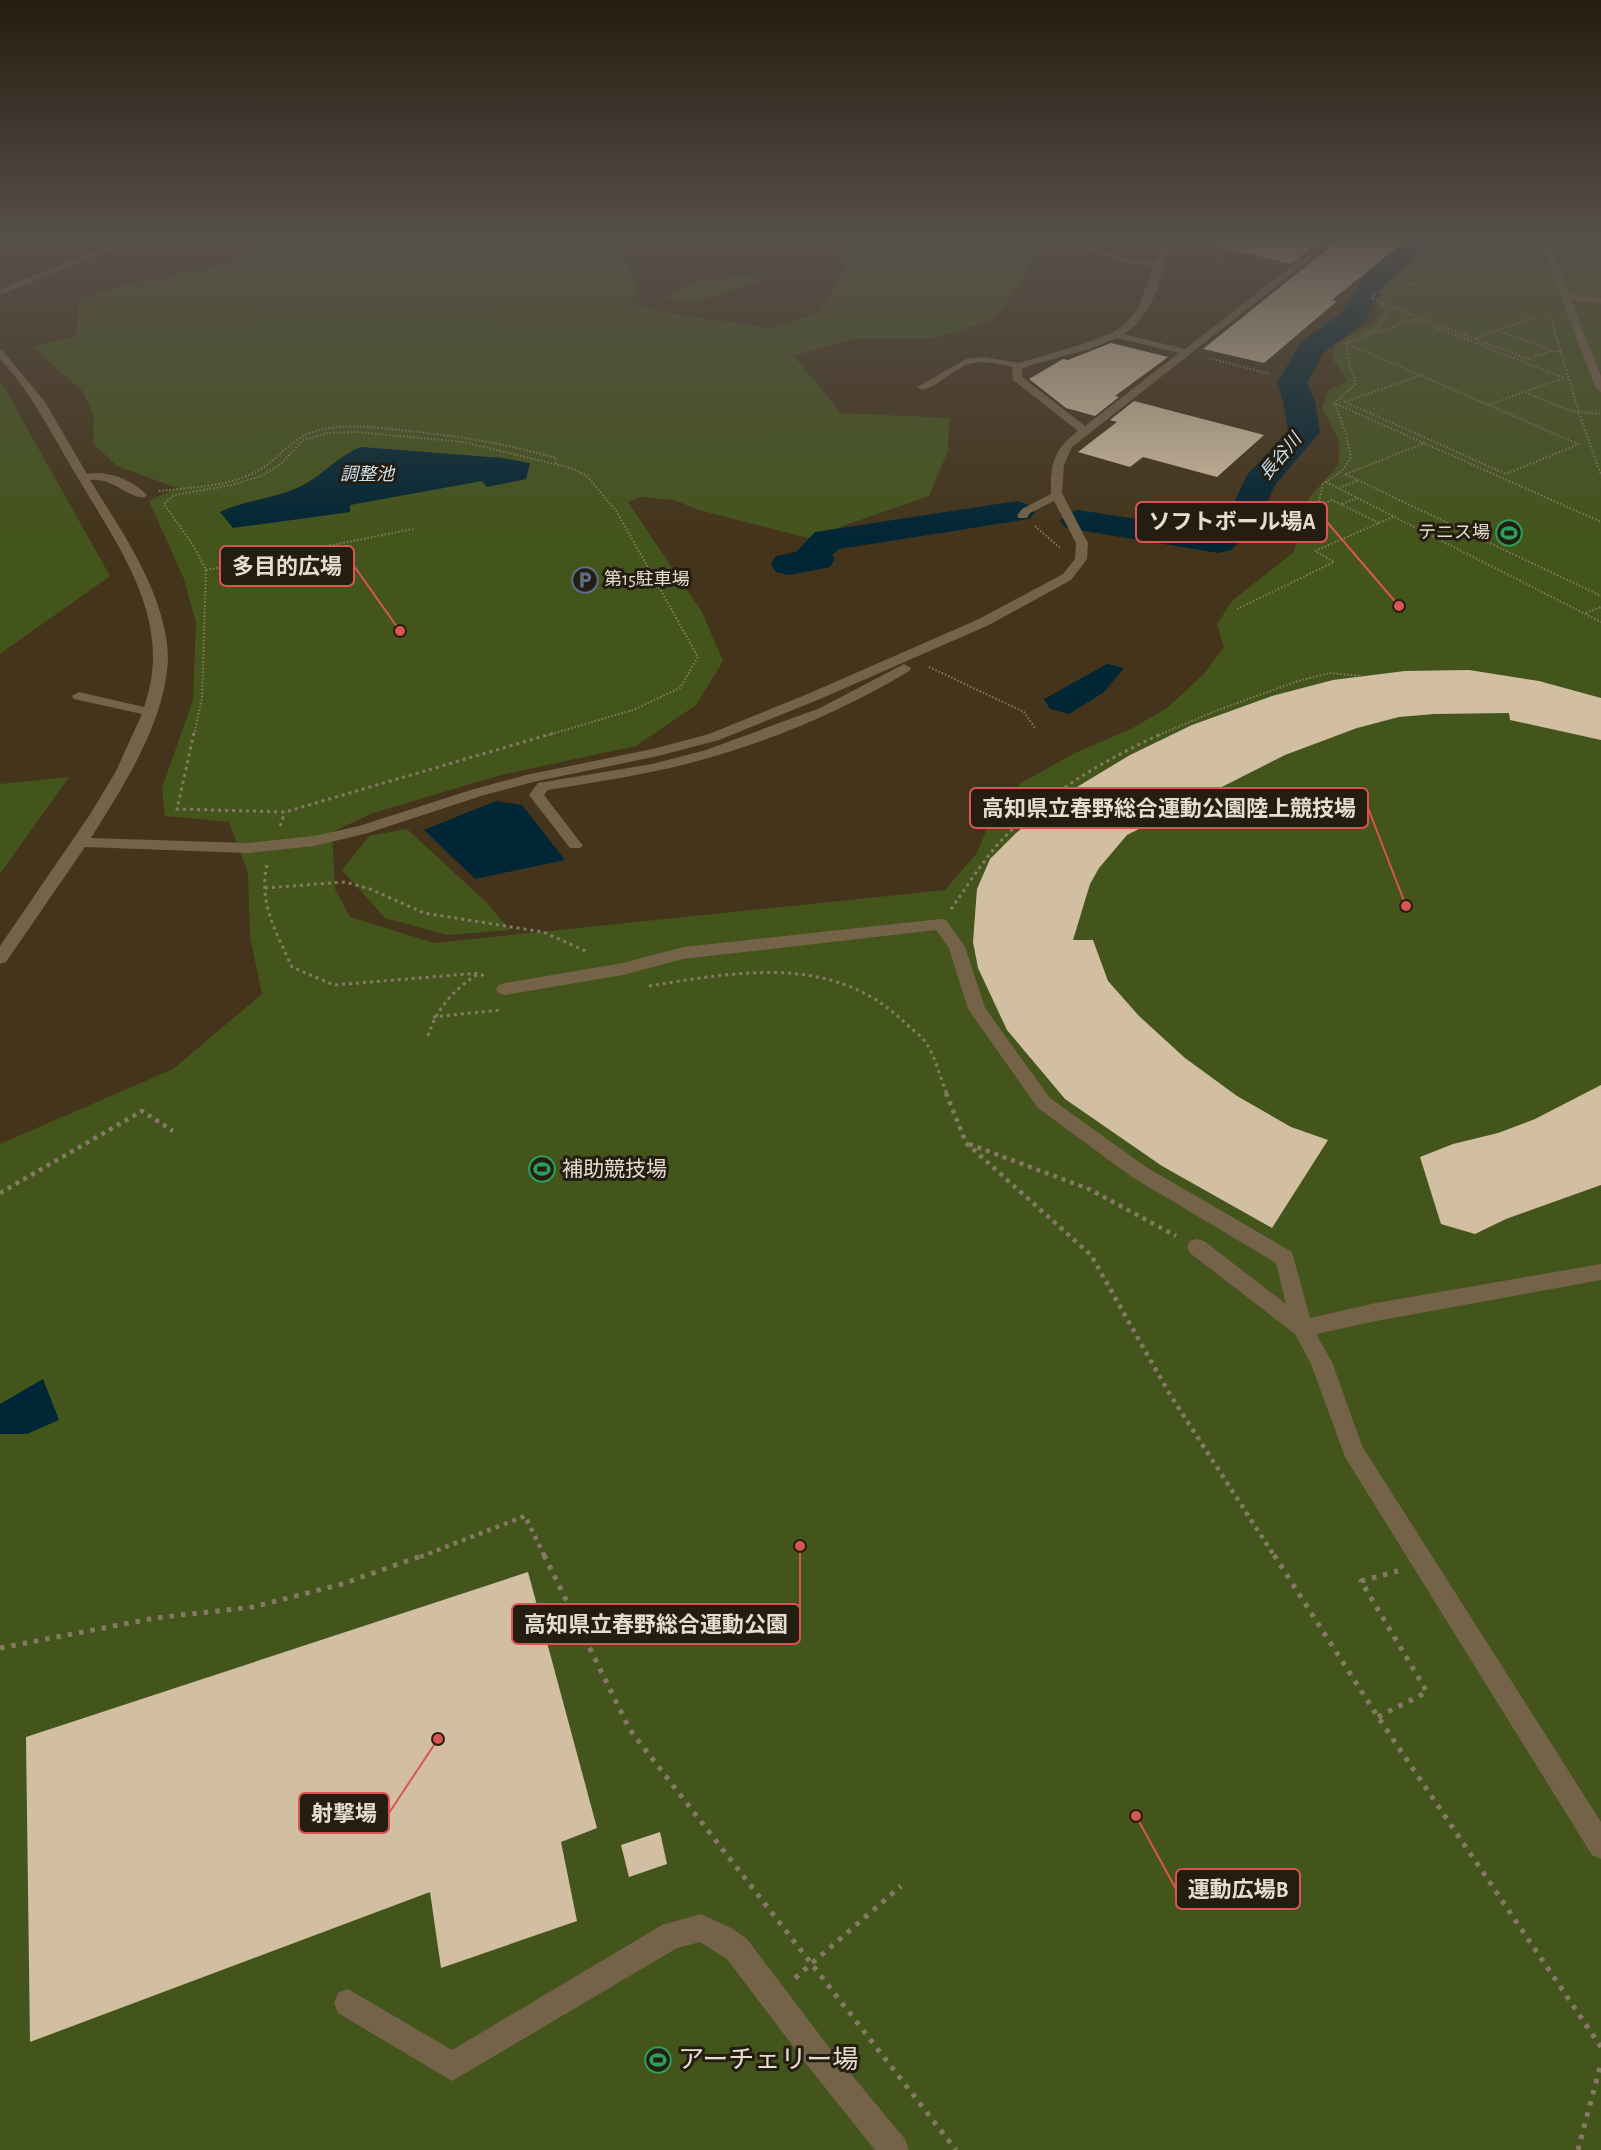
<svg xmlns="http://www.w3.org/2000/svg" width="1601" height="2150" viewBox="0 0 1601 2150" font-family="'Alegreya Sans','Noto Sans JP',sans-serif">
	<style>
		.green { fill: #44551c }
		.water { fill: #012635 }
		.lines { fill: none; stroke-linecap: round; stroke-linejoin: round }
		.river { fill: #012635; fill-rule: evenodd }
		.building { fill: #d2bfa2 }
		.path-far3 { stroke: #867964; stroke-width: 2; stroke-dasharray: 1.5 2; stroke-linecap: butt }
		.path-far2 { stroke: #867964; stroke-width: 3; stroke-dasharray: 3 4; stroke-linecap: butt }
		.path-far1 { stroke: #867964; stroke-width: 4.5; stroke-dasharray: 4 5; stroke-linecap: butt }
		.path { stroke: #867964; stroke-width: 5; stroke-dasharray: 4.5 7; stroke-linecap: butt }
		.minor { fill: #756349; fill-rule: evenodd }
		.labels { text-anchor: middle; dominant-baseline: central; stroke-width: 6; stroke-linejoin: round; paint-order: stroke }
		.far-water-label { font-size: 18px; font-style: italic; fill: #c9e1ee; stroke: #241d12 }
		.far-poi-label { font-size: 18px; fill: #e7ddcf; stroke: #241d12; text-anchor: end }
		.poi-label { font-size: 21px; fill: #e7ddcf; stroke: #241d12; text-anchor: start }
		.near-poi-label { font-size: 26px; fill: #e7ddcf; stroke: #241d12; text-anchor: start }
		.leader { fill: none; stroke: #da5552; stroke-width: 2 }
		.callout-dot { fill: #da5552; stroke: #241d12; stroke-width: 2 }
		.callout { fill: #241d12; stroke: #da5552; stroke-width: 2 }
		.callout-label { font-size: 22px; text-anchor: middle; font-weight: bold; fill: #e7ddcf }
	</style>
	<rect width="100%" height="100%" fill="#44341b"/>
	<path class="green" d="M597,236L618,247L639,286L630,303L674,314L771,328L819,313L845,270L843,247L874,237L1020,236L1026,242L1028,270L994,319L933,339H852L794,356L841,413L949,418L948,451L929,496L808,538L699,510L674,500L641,497L628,502L702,612L723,661L696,705L636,746L501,775L373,813L332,832L335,889L350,917L434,943L945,890L977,853L992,816L1021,783L1077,752L1131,729L1167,708L1204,674L1224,647L1217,624L1233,600L1294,552L1308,499L1339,464V441L1322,408L1328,391L1347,380L1332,358L1335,344L1371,324L1384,311L1367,296L1433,237H1601V2150H0V1144L173,1069L262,994L250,937L248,873L229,822L165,816L162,788L193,700L196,623L184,579L149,501L179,487H174L117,466L93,443L94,416L83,392L33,347L76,336L79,298L134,283L214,267L303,237Z
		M737,275L766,279L695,303L661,299L694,282Z
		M0,380L110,576L0,654Z
		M69,777L0,874V784Z
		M407,829L486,902L510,930L448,935L385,918L342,870L369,836Z"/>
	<path class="water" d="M361,447L502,458L530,463L526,479L487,487L482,481L350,505V512L233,528L220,512C245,500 274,499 299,487C322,477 337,456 361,447Z
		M1107,664L1124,668L1104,692L1069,714L1050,709L1044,699Z
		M496,801L522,805L565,860L475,879L424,830Z
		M43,1379L59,1420L27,1434H0V1404Z"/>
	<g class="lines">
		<path class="river" d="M1408,236H1437L1385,285L1364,323L1324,352L1307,383L1315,401L1320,432L1275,485L1257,525L1231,550L1218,553L1066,528L1060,521L1066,514L1078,510L1210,530L1229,513L1247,475L1288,431L1283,401L1277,383L1302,341L1343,312L1364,275Z
			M1017,501L1029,505L1035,512L1029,519L839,549L832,555L835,559L830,567L789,575L776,572L771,564L776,556L796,552L815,532Z"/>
	</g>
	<path class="building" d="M1216,237H1326L1291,264L1215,246Z
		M1342,237H1410L1332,300L1337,301L1264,363L1203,349Z
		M1111,343L1168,357L1115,396L1119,397L1095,416L1066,408L1029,379L1063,359L1068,360Z
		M1134,401L1264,435L1217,477L1143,457L1130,467L1078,452L1117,422L1110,420Z
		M1469,670L1539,681L1601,698V740L1510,720L1509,713L1434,714L1399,717L1357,728L1285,755L1127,835L1099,868L1090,884L1073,940H1093L1108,981L1139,1016L1185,1058L1237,1096L1291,1127L1328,1140L1272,1228L1162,1166L1065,1099L1007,1030L978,968L973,942L977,889L990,859L1016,833L1067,793L1130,755L1192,725L1272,696L1333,680L1405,671Z
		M1601,1085V1185L1506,1219L1475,1234L1441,1224L1420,1157L1453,1144L1498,1133L1535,1119Z
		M528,1572L597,1828L561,1842L577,1921L441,1968L430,1892L30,2042L26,1737Z
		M660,1832L667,1864L629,1877L621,1845Z"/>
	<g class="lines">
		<path class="path-far3" d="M1206,279L1241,236
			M1398,280L1410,285L1430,278L1412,271L1454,264
			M1531,293L1545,294
			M1373,299L1475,339
			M1373,299L1371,297L1412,271
			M1533,318L1497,330L1552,351L1563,352
			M1551,319L1579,413L1601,475
			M1497,330L1475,339L1528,359L1551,351
			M1365,334L1377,329L1387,314L1385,308L1380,304
			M1346,343L1349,366L1355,379V385L1334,403L1601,522
			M1346,343L1414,319L1564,378L1524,392
			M1346,343L1578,444
			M1209,358L1269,374
			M1422,375L1345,402L1506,474L1579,444
			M1335,404L1346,434L1351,457L1342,471L1323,484L1319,501L1324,504L1332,500L1379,523
			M1489,405L1524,392L1571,411L1601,414
			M1345,474L1601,596
			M1346,474L1425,443
			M1326,482L1601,622
			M1339,488L1357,481
			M159,491C193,487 231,487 261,469C279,458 291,439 313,432C340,423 371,427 399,430C452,435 504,443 556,458V464
			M1342,504L1357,498
			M1035,526L1061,549
			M1315,551L1395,516
			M206,570L413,529
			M1237,609L1334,562L1315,551
			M1586,613L1601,607
			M929,667L1024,712L1035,728
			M194,735L202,698L206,570L193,545L164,504L174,495L232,485L261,476L281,464L303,440L328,433L356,432L463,442L571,468L587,476L617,512L698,657L680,688L633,710L548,735
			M1159,735L1218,710L1298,681L1330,673L1362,676"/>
		<path class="path-far2" d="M194,733L177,809L285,812L554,733
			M280,826L285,812
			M267,865C258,902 277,934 292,967L334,985L479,973L487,978
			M265,888L345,882L370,889L424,913L543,932L588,952
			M951,909C967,887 981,863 1000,842C1044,795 1104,760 1163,733
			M649,986C736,972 832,953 903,1021C910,1028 921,1035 926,1043C936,1057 940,1079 947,1094
			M433,1017L500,1010
			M428,1036C437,1008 453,990 478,974"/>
		<path class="path-far1" d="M946,1093L966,1143L1091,1255L1169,1393L1275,1557
			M969,1144L1089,1189L1176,1236
			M0,1193L142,1111L173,1131
			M420,1557L525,1516L545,1557"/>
		<path class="path" d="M544,1555L630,1730L956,2150
			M1274,1555L1378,1717L1601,2047
			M0,1648L155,1618L253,1607L342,1584L424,1555
			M1378,1717L1427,1692L1361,1581L1398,1571
			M795,1978L901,1886
			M1578,2150L1601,2063"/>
		<path class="minor" d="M132,236H145L0,295V289Z
			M1165,236H1173L1174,242L1169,249C1159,280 1154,315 1124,334L1185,349L1330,236H1340L1072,447L1064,465L1062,493L1088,543L1087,559L1071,580L989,625L820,699L719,740L658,756L533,782L481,796L368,833L314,846L248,853L85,847L6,962L0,964V946L91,813L116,771L142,714L74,699L72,696L79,692L144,707C175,621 119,548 78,478C53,437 33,394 0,359V350L3,351L45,402L87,474C108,470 132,480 147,495L145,497C129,500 115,478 90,480C112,516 137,552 153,592C161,612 168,636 168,659C165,723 124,785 91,838L248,843L314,836L359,826L471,790L526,775L657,748L709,734L810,693L979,619L1063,574L1075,559L1076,543L1054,501L1030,513L1027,518H1019L1017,516L1022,509L1051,494C1050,464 1054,449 1078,431L1013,380L1012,367C999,364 982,360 969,364C951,370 941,385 922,390L917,387L966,359L984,357L1019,363L1083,344L1112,333L1124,325L1137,310L1154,267L1121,262L1087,249L1091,246L1125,258L1156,262L1161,248L1166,242ZM1117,338L1179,353L1085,426L1022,377V369L1031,365L1090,349Z
			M1538,236H1546L1569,294L1601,298V304L1571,300L1601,376V392L1596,389Z
			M904,664L911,668L909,671C834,717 737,755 651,772C617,779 582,784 548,790L544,795L580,842L583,845L580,848H570L529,795L538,783L652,764L706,750L820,708Z
			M940,919L946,920L965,947L985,1008L1050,1098L1146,1167L1292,1252L1310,1318L1376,1303L1601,1264V1280L1376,1321L1316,1334L1332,1362L1362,1446L1601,1822V1859L1592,1855L1345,1457L1311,1364L1295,1334L1190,1253L1187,1247L1190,1241L1197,1239L1204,1241L1286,1304L1276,1263L1132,1177L1038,1108L968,1009L949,948L936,930L683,959L623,975L505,995L499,993L496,989L499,985L505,983L623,963L683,947Z
			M701,1914L731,1928L747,1939L831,2050L905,2139L909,2150H875L811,2070L727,1959L700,1942L677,1948L452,2081L338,2013L334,2003L338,1993L348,1989L452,2050L662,1925Z"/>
	</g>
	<linearGradient id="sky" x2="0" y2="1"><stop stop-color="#251d0f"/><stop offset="0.44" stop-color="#56504a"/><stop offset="1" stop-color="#56504a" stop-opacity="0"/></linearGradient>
	<rect width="1601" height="538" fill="url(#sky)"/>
	<defs>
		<g id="stadium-ring" transform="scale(1.35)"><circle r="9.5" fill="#241d12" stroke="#2e9e5b" stroke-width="1.5"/><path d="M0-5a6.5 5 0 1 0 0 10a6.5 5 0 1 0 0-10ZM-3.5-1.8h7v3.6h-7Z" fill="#2e9e5b"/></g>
		<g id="parking-ring" transform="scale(1.35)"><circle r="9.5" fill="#241d12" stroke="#5c6f8a" stroke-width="1.5"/><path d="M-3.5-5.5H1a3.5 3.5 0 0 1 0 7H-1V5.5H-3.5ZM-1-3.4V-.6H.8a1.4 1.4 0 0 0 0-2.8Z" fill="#5c6f8a"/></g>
	</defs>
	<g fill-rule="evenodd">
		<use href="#stadium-ring" x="1509" y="533"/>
		<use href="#parking-ring" x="585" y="580"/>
		<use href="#stadium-ring" x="542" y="1169"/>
		<use href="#stadium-ring" x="658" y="2060"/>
	</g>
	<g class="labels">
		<g class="far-water-label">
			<text transform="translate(1281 457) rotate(-50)">長谷川</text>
			<text x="367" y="475">調整池</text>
		</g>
		<g class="far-poi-label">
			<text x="1490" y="533">テニス場</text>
			<text x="604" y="580" text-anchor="start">第15駐車場</text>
		</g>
		<g class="poi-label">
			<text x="562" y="1169">補助競技場</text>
		</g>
		<g class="near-poi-label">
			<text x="678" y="2060">アーチェリー場</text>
		</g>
	</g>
	<path class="leader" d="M1399 606L1327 522M400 631L354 566M1406 906L1368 808M800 1546L800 1624M438 1739L389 1813M1136 1816L1176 1889"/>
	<g class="callout-dot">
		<circle cx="1399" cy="606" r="6"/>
		<circle cx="400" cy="631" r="6"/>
		<circle cx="1406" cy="906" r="6"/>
		<circle cx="800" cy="1546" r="6"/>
		<circle cx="438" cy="1739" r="6"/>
		<circle cx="1136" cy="1816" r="6"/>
	</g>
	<g class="callout">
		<rect x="1136" y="502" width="191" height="40" rx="6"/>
		<rect x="220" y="546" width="134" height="40" rx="6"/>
		<rect x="970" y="788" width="398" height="40" rx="6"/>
		<rect x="512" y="1604" width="288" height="40" rx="6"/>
		<rect x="299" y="1793" width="90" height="40" rx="6"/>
		<rect x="1176" y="1869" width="124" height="40" rx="6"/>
	</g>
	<g class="callout-label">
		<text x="1232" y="529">ソフトボール場A</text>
		<text x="287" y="574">多目的広場</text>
		<text x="1169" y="816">高知県立春野総合運動公園陸上競技場</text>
		<text x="656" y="1632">高知県立春野総合運動公園</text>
		<text x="344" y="1821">射撃場</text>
		<text x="1238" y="1897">運動広場B</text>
	</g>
</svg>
